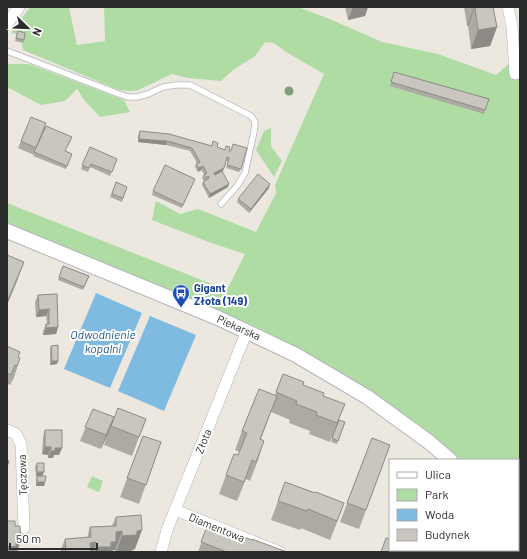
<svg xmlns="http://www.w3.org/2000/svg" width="527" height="559" viewBox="0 0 527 559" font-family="Barlow,sans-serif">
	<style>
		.green { fill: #afdca3 }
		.water { fill: #7fbbe1 }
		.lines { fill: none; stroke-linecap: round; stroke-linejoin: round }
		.service-casing { stroke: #b3b4be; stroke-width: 7 }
		.minor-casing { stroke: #b3b4be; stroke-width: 12 }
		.tertiary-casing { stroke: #b3b4be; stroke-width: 16 }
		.service { stroke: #fff; stroke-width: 5.5 }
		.minor { stroke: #fff; stroke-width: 11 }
		.tertiary { stroke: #fff; stroke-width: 14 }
		.tree { fill: #809e78 }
		.wall { fill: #acaaa3 }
		.shaded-wall { fill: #8c8b85 }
		.building { fill: #c8c6be; stroke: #8c8b85 }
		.labels { text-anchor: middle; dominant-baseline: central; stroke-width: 4; stroke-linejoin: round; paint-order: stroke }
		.transit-label { font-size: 11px; font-weight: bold; fill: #164399; stroke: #fff; text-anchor: start }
		.street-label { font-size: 11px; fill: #2c2c2c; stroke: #fff }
		.water-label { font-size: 12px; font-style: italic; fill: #1d598e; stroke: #fff }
	</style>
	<rect width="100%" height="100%" fill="#ece8e0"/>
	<path class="green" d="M30,7H69L77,45L105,41L104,7H298L332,20L382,42L438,54L496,75L520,54V469H518V460H459L414,424L314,358L250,325L7,225V203L227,290L245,254L206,241L152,220L156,201L180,214L198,209L256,232L276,193L275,185L324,74L286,52L274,43L265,42L255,56L233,70L221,81L188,78L172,74L138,90L131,91L119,90L23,50L22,45L24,36L11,33Z
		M8,64H29L124,100L130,112L100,117L85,101L77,89L65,101L41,105L7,87Z
		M271,128V146L282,161L274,177L256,150L264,131Z
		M92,476L103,481L99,492L87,487Z"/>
	<path class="water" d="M96,293L142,313L110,388L64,369Z
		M150,316L196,335L164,411L118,391Z"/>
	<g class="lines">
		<g class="service-casing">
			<path id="service" d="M7,51L119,94L128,97H137L148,94L163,87L176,85H190L251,116L255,122L254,132L245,173L237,186L221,204"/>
		</g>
		<g class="minor-casing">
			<path id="minor" d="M508,7L512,26L515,74
				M7,24L19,7
				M7,430L16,434L21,444L24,528
				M175,510L280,552
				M518,526L520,528
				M161,552L167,530L247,331
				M450,552L451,550"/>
		</g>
		<g class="tertiary-casing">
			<path id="tertiary" d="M7,231L218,318L296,355L367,397L429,442L450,460
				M518,479L520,480"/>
		</g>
		<use href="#service" class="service"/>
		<use href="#minor" class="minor"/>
		<use href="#tertiary" class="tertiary"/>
	</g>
	<circle class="tree" cx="289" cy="91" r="4.5"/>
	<path class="wall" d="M345,7H368L365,16L348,20Z
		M464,7H493L497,27L490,46L471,49L468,26H467Z
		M18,31L24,40L23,43L15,41Z
		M394,72L489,99L484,114L390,86Z
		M45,127L66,151L72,154L66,169L33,156L34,155L18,148L21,141Z
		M140,131L217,147L229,151L241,169L239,172L226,168L228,161H226L222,172L228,187L209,198L202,185L203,182L204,181L202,178L204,174L201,170L198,172L195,167L196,164L197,163L190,151L166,145L138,142V135Z
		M90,147L117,159L110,176L90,167L88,172L81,169Z
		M195,179L182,208L152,195L153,191Z
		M116,182L127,187L122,202L110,197Z
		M269,188L249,213L237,202L238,199Z
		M63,266L89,276L83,290L58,280Z
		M57,294L58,327L56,334L43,335V331L46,324H47L46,316L36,317L35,302L38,295Z
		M7,346L18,357L20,358L10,385L8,384L7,387Z
		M51,346L58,361L57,364L50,365V349Z
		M283,374L323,396L339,420L345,422L337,444L331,442L337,426L330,442L309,434L310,431L289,423L290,420L271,412L261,439L264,441L258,460L250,481L246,479L237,501L219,494L234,454L238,455L240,452L235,450L242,431L275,395Z
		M93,409L114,417L146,419L132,456L104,445L108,434L101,449L80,441Z
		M45,430L62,448L59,455H54L53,458H48V455L42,454L43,437Z
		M143,436L161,442L139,504L120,497Z
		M372,438L390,445L359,529L340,522Z
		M37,463L44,472L42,476H36L35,467Z
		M37,476L45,482L44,486H36V480Z
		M285,482L344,503L330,540L301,528L300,530L271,520Z
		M116,517L135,549L132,550L131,552H115V550H113L112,552H60L65,539L87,538L90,527L112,526Z
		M208,524L251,540L287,552H198Z"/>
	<path class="shaded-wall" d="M353,7H368L365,16L348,20Z
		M474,7H475L468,26H467Z
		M497,27L490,46L471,49L478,30Z
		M139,139L167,141L166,145L138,142Z
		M203,166L201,170L198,172L199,168Z
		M224,168L223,171L213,177L214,173Z
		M229,184L228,187L209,198L210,194Z
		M270,184L269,188L249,213L251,209Z
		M24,262L17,281L7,305V302Z
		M49,309L46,316L36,317L39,310Z
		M58,327L56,334L43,335L46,328Z
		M20,358L14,377L10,385L17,366Z
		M52,361H58L57,364L50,365Z
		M114,417L108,434L101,449L106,435Z
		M45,447H51L48,455L42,454Z
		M55,448H62L59,455H54L53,458H48L51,451Z
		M37,472H44L42,476H36Z
		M37,482H45L44,486H36Z
		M344,503L337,522L330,540L337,521Z
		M142,530L135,549L132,550L131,552H116L122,536L137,531Z
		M122,531L115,550H113L112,552H95L96,547L116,532Z
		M16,541H21L17,552H7V547Z
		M96,542L93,552H87L90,543Z"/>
	<path class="building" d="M475,7H493L497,27L478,30Z
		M18,31L25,33L24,40L16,38Z
		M394,72L489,99L485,110L391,82Z
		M31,117L46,123L36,148L21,141Z
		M46,126L72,137L65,151L72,154L67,166L34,152Z
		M140,131L169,134L212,146L213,141L218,143L217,147L225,150L226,146L230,147L229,151H231L233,144L247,148L241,169L227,165L229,158L227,157L224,168L214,173L215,175L222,171L229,184L210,194L203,182L209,178L208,176L206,178L204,175L207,173L203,166L199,168L196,164L200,162L192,148L167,141L139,139Z
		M90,147L117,159L112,172L91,164L89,168L82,165Z
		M165,165L195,179L183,205L153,191Z
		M258,174L270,184L251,209L238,199Z
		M116,182L127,187L123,198L112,194Z
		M7,255L24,262L7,302Z
		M63,266L89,276L84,287L59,277Z
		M57,294L58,327L46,328V324H49V309L39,310L38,295Z
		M58,345V361H52L51,346Z
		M7,346L20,352L18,357L20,358L17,366L15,365L11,375L7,373Z
		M283,374L304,382L303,385L324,393L323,396L345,404L337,423L316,415L317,412L296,404L297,401L276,392Z
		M259,389L277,396L260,439L264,441L256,462L252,460L244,482L226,475L234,454L238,455L247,433L242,431Z
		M118,408L146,419L139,437L111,426Z
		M93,409L114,417L106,435L85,427Z
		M339,420L345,422L338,441L332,438Z
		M45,430H62V448H55V451H51V447H45Z
		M143,436L161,442L146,485L127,478Z
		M372,438L390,445L366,510L347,503Z
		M7,460L9,461L7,467Z
		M37,463H44V472H37Z
		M37,476H46L45,482H37Z
		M285,482L315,493L316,492L344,503L337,521L308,509L307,511L278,501Z
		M141,515L142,530L137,531V535L122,536V531L116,532V542H111V547H96V542L90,543L91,552H66L65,539L91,537L90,527L116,526V517Z
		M7,521H15V526H20L21,541H16V546L7,547Z
		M208,524L252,540V539L287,552H227L201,542Z
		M386,538L390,539V550H403L402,552H381Z
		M482,550H503V552H482Z"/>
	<defs>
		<g id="bus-pin" transform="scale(0.9)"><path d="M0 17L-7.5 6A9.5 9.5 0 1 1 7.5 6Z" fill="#1a4fb4" stroke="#fff"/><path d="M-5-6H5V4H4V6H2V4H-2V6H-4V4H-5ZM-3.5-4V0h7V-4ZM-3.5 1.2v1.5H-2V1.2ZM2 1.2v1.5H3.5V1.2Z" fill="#fff"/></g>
	</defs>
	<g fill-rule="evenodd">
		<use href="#bus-pin" x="181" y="293"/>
	</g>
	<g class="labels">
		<g class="transit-label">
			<text x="194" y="287">Gigant<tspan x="194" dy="13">Złota (149)</tspan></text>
		</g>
		<g class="street-label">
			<text transform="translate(239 327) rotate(24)">Piekarska</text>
			<text transform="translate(203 441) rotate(-68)">Złota</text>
			<text transform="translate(22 475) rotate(-92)">Tęczowa</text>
			<text transform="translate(217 527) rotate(22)">Diamentowa</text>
		</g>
		<g class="water-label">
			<text x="103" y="334">Odwodnienie<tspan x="103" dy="14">kopalni</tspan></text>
		</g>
	</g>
	<rect width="527" height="559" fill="none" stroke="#2c2c2c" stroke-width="16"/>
	<rect x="389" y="459" width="130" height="92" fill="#ffffff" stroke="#ababab"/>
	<rect x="397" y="472" width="20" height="6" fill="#ffffff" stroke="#ababab"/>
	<text x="425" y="479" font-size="12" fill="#2c2c2c">Ulica</text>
	<rect x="397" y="489" width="20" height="12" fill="#afdca3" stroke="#ababab"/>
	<text x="425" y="499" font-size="12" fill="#2c2c2c">Park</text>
	<rect x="397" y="509" width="20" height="12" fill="#7fbbe1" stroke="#ababab"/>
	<text x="425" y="519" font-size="12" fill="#2c2c2c">Woda</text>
	<rect x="397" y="529" width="20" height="12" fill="#c8c6be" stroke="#ababab"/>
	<text x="425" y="539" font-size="12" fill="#2c2c2c">Budynek</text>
	<g transform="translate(28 28) rotate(113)" stroke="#ffffff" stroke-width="3" paint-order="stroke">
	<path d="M0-3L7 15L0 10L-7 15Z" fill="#2c2c2c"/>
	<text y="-6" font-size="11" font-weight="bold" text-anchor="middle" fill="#2c2c2c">N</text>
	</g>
	<path d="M10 543v6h87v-6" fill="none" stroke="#2c2c2c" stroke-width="2"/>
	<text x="16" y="543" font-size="12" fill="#2c2c2c" stroke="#ffffff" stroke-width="3" paint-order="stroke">50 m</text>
</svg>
